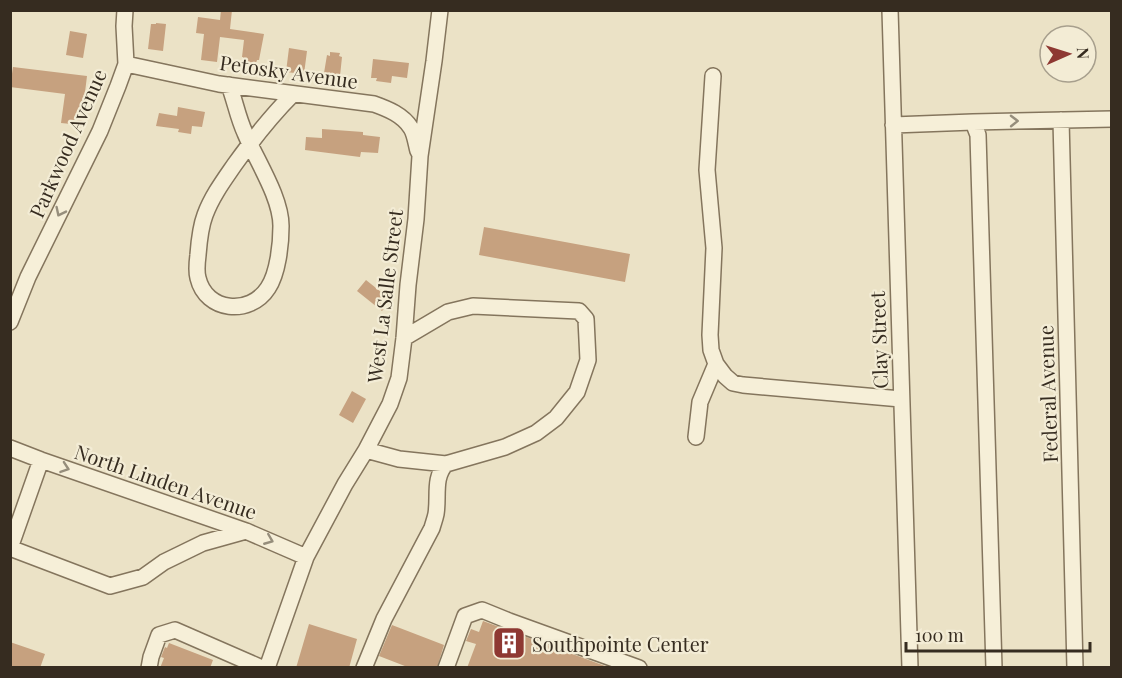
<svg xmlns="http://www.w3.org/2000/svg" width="1122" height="678" viewBox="0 0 1122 678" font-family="'Playfair Display',serif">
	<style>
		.building { fill: #c6a17f }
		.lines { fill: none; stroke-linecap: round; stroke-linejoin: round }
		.minor-casing { stroke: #84755d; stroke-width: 18 }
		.minor { stroke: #f6efd8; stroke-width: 15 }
		.oneway { stroke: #968e7c }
		.labels { text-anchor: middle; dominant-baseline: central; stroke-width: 4.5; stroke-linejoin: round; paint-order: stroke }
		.street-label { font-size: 20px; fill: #362c20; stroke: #f3ecd5 }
		.poi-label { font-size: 20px; fill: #362c20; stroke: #f3ecd5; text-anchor: start }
	</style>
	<rect width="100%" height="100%" fill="#ebe2c6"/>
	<path class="building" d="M221,10H232L230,29L264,34L259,60H257L256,63L243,62V57H242L244,40L220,37L217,62L201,60L204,34L196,33L198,17L220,20Z
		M156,23L166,24L163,51L148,49L151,24H156Z
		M70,31L87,34L83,58L66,55Z
		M289,48L307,51L304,74L286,72Z
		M330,52L340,53L339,56L342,57L340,76L338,75V79L325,77L326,74L324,73L327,55L330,56Z
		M373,59L409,63L407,78L392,76L391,83L376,81L377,78H371Z
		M13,67L87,76L81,125L61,123L65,94L10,87Z
		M178,107L205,112L202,127L192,126L191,134L178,132L179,129L156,126L159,113L177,116Z
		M322,129L363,132V135L380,137L378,153L361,152L360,157L305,150L306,137L322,138Z
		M484,227L630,254L625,282L479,255Z
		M366,280L391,300L382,311L357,291Z
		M352,391L366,399L353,423L339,415Z
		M483,621L605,666V668H467L476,644L466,641L471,629L479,632Z
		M309,624L357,639L349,668H296Z
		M392,625L444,645L437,668H410L379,656Z
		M10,642L45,654L40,668H10Z
		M169,643L213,660L210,668H160L164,658L161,657L165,647L167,648Z"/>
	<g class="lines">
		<g class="minor-casing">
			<path id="minor" d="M890,10L910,668
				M126,64L219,84L374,104C388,109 403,115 411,128C415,134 416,144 418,151
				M713,76L707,170L714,248L710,335L711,350L716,364L725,376L733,383L743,385L901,399
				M229,85C235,101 238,118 245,133C256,160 281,197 281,226C281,244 278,273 268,288C250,316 206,312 198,278C196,271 197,263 198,255C199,242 200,228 205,215C212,196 224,180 235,164C253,139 271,116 293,94
				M1061,120L1075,668
				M973,122L978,135L994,668
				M893,125L973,122L1112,119
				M10,322L28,277L100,131L118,86L126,64L124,26L125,10
				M696,437L700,402L716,364
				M10,448L41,460L246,531L306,557
				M366,450L399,459L446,464L505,447L536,433L556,418L577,392L588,360L586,319L579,311L473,306L448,312L404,338
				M41,460L10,548L110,586L143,577L164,562L203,543L246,531
				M149,668L151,657L159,635L175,630L262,668
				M267,668L306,557L345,484L366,450L390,404L399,378L404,338L408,285L416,219L420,156L434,61L440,10
				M364,668L384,619L432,528C433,524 435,519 436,514C439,496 433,478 446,464
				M446,668L465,616L482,610L509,621L639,668"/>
		</g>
		<use href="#minor" class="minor"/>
	</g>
	<defs><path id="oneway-chevron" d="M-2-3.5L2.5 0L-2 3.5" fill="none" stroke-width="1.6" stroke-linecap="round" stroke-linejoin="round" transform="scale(1.5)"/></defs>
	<g class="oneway">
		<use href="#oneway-chevron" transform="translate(1014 121) rotate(-1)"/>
		<use href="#oneway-chevron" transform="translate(60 212) rotate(116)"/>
		<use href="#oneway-chevron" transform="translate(65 468) rotate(19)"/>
		<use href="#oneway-chevron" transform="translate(269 540) rotate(22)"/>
	</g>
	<defs>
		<g id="building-square" transform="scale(1.725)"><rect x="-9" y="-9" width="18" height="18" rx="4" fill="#8e3832" stroke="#f3ecd5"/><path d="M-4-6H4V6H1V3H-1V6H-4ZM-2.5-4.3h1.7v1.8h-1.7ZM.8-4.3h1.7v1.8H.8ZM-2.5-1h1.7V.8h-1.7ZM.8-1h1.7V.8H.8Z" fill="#fff"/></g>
	</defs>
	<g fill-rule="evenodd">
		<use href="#building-square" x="509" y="643"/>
	</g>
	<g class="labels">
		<g class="street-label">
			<text transform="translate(289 71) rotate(8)">Petosky Avenue</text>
			<text transform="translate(67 143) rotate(-66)">Parkwood Avenue</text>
			<text transform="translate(384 296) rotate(-83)">West La Salle Street</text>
			<text transform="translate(878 340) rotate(-92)">Clay Street</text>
			<text transform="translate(1047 394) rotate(-92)">Federal Avenue</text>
			<text transform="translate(166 481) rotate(19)">North Linden Avenue</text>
		</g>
		<g class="poi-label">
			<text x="532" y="643">Southpointe Center</text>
		</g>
	</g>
	<rect width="1122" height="678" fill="none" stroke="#362c20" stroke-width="24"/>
	<g transform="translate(1068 54) rotate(87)"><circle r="28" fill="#f3ecd5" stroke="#a79f8d" stroke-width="1.5"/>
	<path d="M0-4.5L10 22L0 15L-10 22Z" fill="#8e3832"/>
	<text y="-9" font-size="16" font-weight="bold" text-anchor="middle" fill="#362c20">N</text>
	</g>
	<path d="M906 642v9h184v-9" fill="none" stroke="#362c20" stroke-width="3"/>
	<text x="915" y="642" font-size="18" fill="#362c20" stroke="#f3ecd5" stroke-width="4.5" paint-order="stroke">100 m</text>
</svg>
